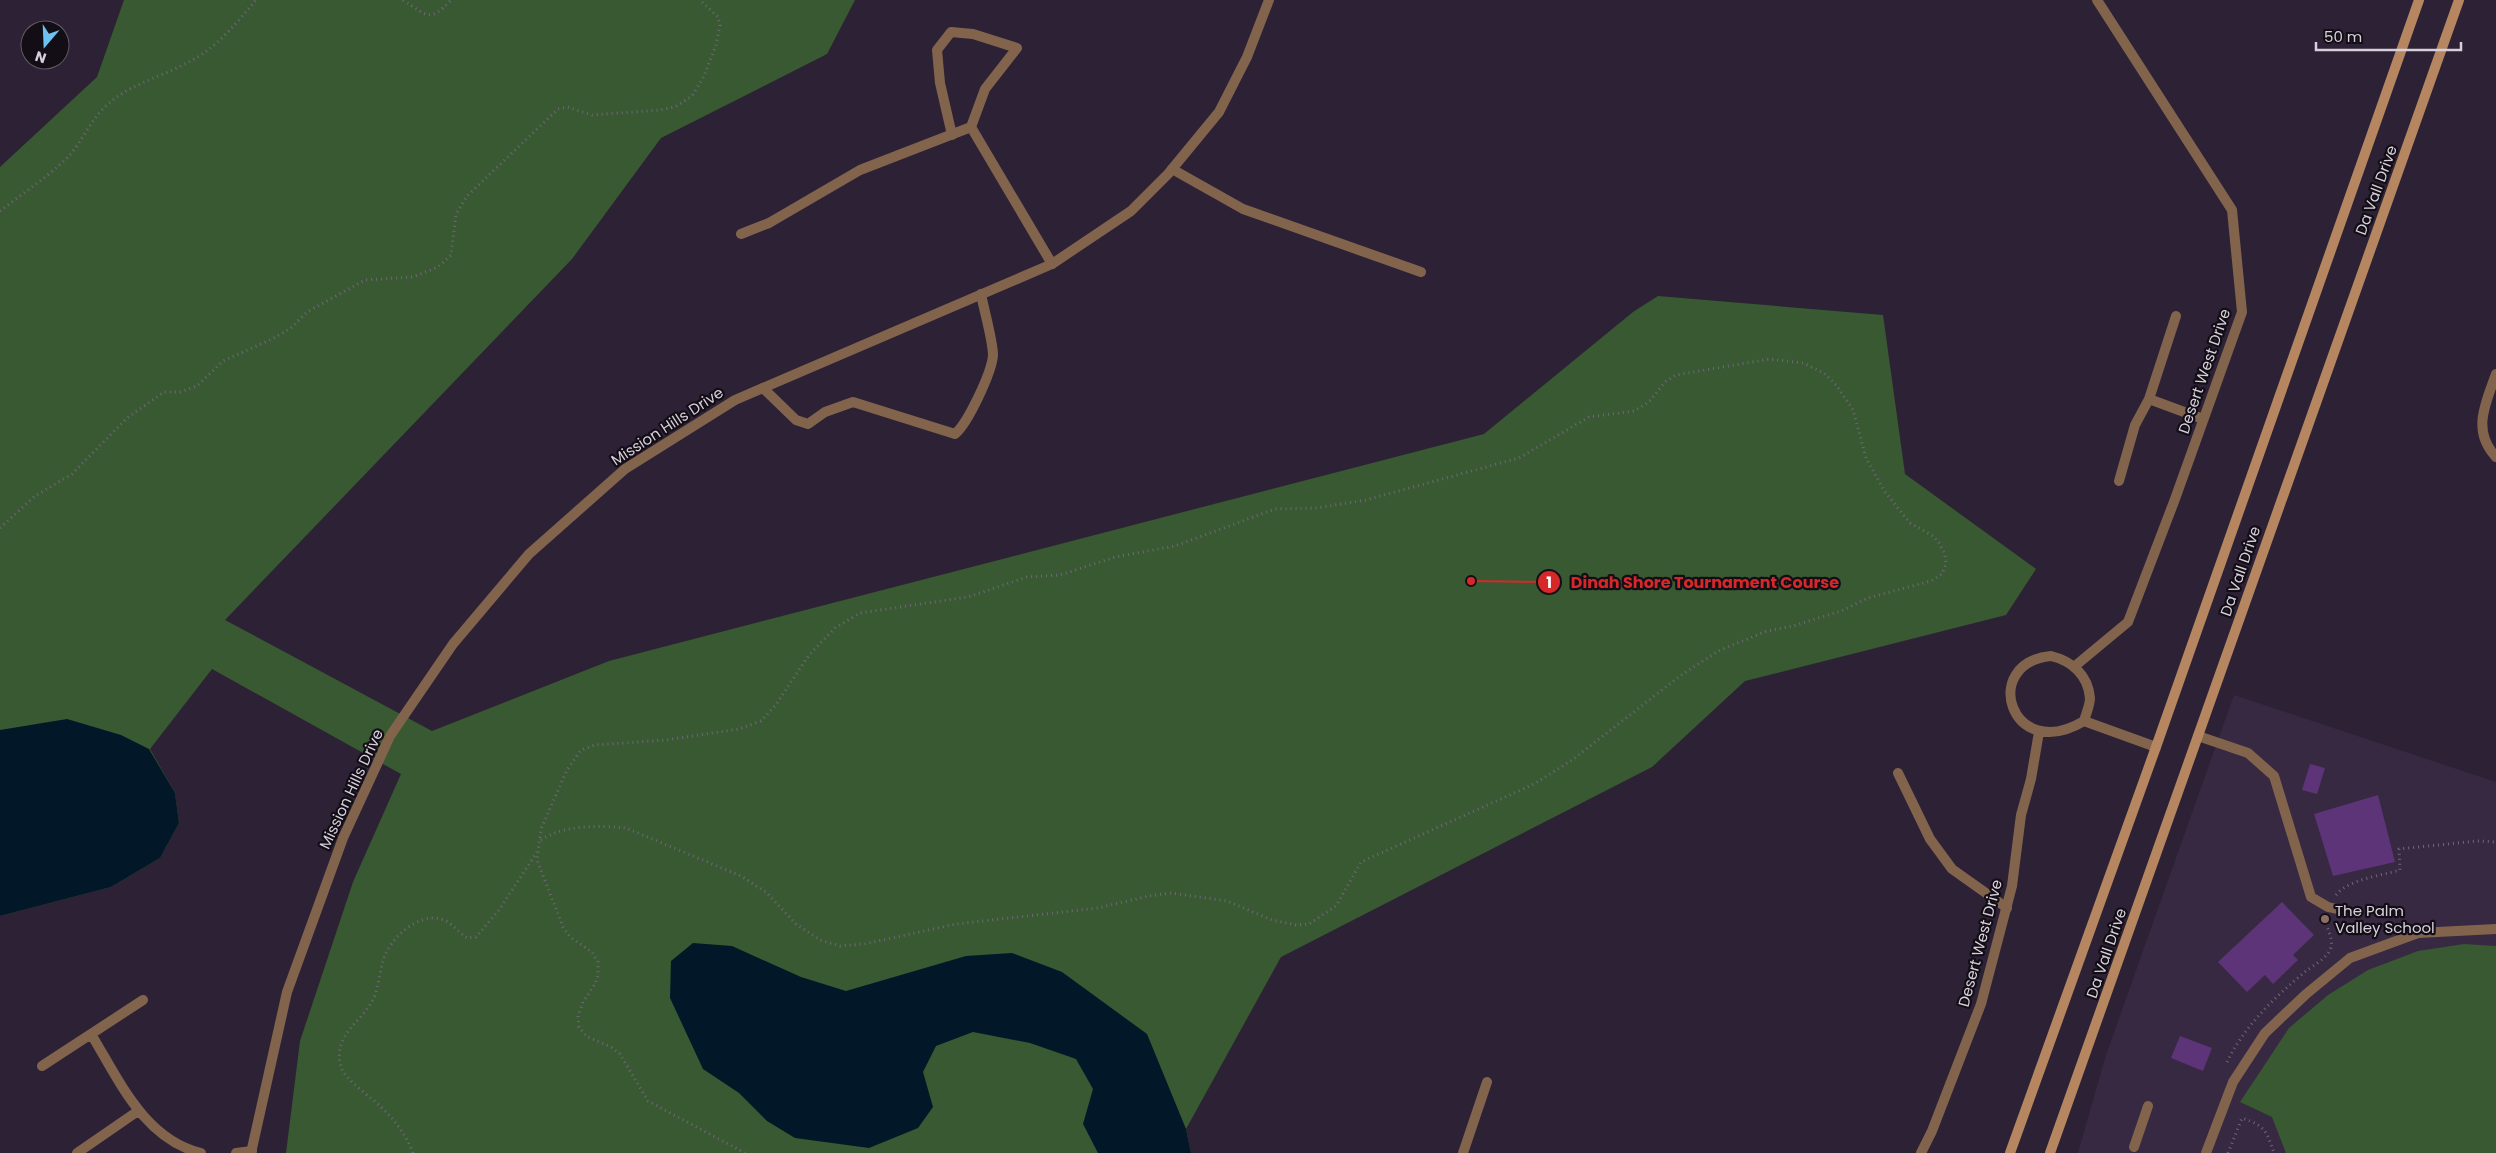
<svg xmlns="http://www.w3.org/2000/svg" width="2496" height="1153" viewBox="0 0 2496 1153" font-family="Poppins,sans-serif">
	<style>
		.built { fill: #372941 }
		.green { fill: #385931 }
		.water { fill: #021829 }
		.building { fill: #5d3477 }
		.lines { fill: none; stroke-linecap: round; stroke-linejoin: round }
		.path { stroke: #716778; stroke-width: 3; stroke-dasharray: 1 4; stroke-linecap: butt }
		.service { stroke: #82644d; stroke-width: 10 }
		.minor { stroke: #82644d; stroke-width: 10 }
		.secondary { stroke: #b68660; stroke-width: 10 }
		.education-dot { fill: #8d6e63; stroke: #130e16; stroke-width: 2 }
		.labels { text-anchor: middle; dominant-baseline: central; stroke-width: 4.5; stroke-linejoin: round; paint-order: stroke }
		.street-label { font-size: 15px; fill: #d7d0dc; stroke: #130e16 }
		.poi-label { font-size: 15px; fill: #d7d0dc; stroke: #130e16; text-anchor: start }
		.leader { fill: none; stroke: #d62828; stroke-width: 2 }
		.callout-dot { fill: #d62828; stroke: #130e16; stroke-width: 2 }
		.mark-label { font-size: 15px; text-anchor: middle; font-weight: bold; fill: #fff }
		.callout-label { font-size: 16px; text-anchor: middle; font-weight: bold; fill: #d62828; stroke: #130e16; stroke-width: 4.5; stroke-linejoin: round; paint-order: stroke }
	</style>
	<rect width="100%" height="100%" fill="#2d2235"/>
	<path class="built" d="M2234,695L2496,782V1153H2078L2106,1055Z"/>
	<path class="green" d="M124,0H855L827,54L661,138L572,259L225,620L432,731L609,661L1484,434L1633,312L1658,296L1883,315L1905,474L2036,569L2006,615L1745,681L1652,767L1281,957L1186,1129L1191,1153H286L300,1041L353,882L401,774L212,669L150,749L175,793L179,823L160,858L111,887L0,916V167L97,77Z
		M2464,944L2496,946V1153H2286L2272,1117L2240,1102L2289,1028L2328,995L2368,970L2418,951Z"/>
	<path class="water" d="M67,719L121,735L149,749L175,793L179,823L160,858L111,887L0,916V730Z
		M693,943L732,946L801,977L846,991L966,956L1012,953L1062,972L1147,1034L1186,1129L1191,1153H1098L1083,1124L1093,1089L1076,1059L1030,1043L973,1032L936,1046L923,1072L933,1107L918,1128L869,1148L795,1138L767,1121L739,1093L703,1069L670,998L671,961Z"/>
	<path class="building" d="M2310,764L2325,768L2317,794L2302,790Z
		M2378,795L2395,862L2333,876L2314,814Z
		M2282,902L2314,935L2293,955L2298,960L2273,984L2265,975L2247,992L2218,962Z
		M2180,1036L2212,1048L2203,1071L2171,1058Z"/>
	<g class="lines">
		<path class="path" d="M403,0C428,16 429,23 451,0
			M0,211C23,193 48,177 69,156C83,140 91,119 108,104C133,82 168,75 196,58C220,44 238,21 256,0
			M0,528L35,496L72,474L127,418L164,392H180L197,386L223,361L272,339L291,328L307,312L365,280L413,277L438,267L451,255L456,214L467,196L558,109L567,107L592,115L660,110L675,107L692,96L704,76L716,45L720,25L718,17L700,0
			M541,840C563,825 599,825 626,828L741,876L767,893L796,924L820,940L840,946L864,944L956,924L1098,908L1149,896L1171,893L1227,901L1272,920L1296,925L1309,924L1336,906L1361,862L1534,784L1572,760L1680,676L1718,651L1767,631L1793,626L1841,611L1868,598L1931,581L1942,574L1946,564L1945,554L1939,543L1933,536L1910,523L1885,492L1866,458L1853,410L1837,386L1824,373L1803,363L1770,359L1676,375L1665,382L1649,402L1634,411L1589,417L1519,458L1366,500L1317,508L1275,509L1175,546L1115,557L1060,575L1027,577L968,597L860,613L835,628L809,655L775,706L761,721L739,729L666,740L595,745L581,750L567,770L541,829L537,860L563,927L570,937L592,952L598,962V975L595,984L583,1002L578,1016L579,1027L586,1036L611,1047L620,1054L648,1101L745,1153
			M2336,895C2349,879 2380,876 2400,870L2399,849L2477,841L2496,842
			M2227,1062C2245,1025 2275,997 2306,971C2314,965 2329,957 2331,947C2333,938 2327,930 2326,921
			M413,1153C406,1135 395,1120 381,1107C371,1097 345,1080 341,1067C332,1032 364,1023 375,995C380,981 380,964 387,951C397,932 424,910 446,921C453,925 460,933 467,938L476,937L499,910L537,852
			M2228,1153L2242,1118C2265,1126 2266,1130 2274,1153"/>
		<path class="service" d="M952,135L940,83L937,50L951,32L973,34L1017,48L985,89L971,127
			M1172,169L1243,209L1421,272
			M741,234L769,223L860,170L971,127L1052,264
			M763,388L796,420L808,424L825,412L853,402L955,434C968,423 992,372 993,355C993,341 984,310 981,294
			M2149,399L2176,316
			M2119,481L2135,425L2149,399L2203,419
			M2084,721L2156,747
			M2198,736L2248,753L2274,776L2311,897L2328,907L2341,910
			M1898,773L1930,839L1952,869L2007,908
			M91,1034C119,1080 144,1139 201,1153
			M42,1066L143,1000
			M2134,1147L2148,1106
			M77,1153L138,1111
			M236,1153L252,1151
			M1463,1153L1487,1082
			M2206,1153L2233,1082L2265,1033L2305,995L2350,958L2418,933L2496,929"/>
		<path class="minor" d="M2496,374C2486,403 2471,430 2496,457
			M2051,656C2072,661 2088,675 2090,698C2090,705 2086,714 2084,721C2011,765 1979,663 2051,656Z
			M2075,666L2128,622L2175,499L2242,312L2232,210L2097,0
			M251,1153L287,992L343,838L390,736L453,644L529,554L625,469L735,400L1052,264L1131,211L1168,174L1219,112L1247,57L1269,0
			M1921,1153L1932,1131L1981,1004L2012,886L2021,815L2031,779L2039,732"/>
		<path class="secondary" d="M2010,1153L2156,747L2419,0
			M2050,1153L2459,0"/>
	</g>
	<circle class="education-dot" cx="2325" cy="919" r="5"/>
	<g class="labels">
		<g class="street-label">
			<text transform="translate(2376 190) rotate(-70)">Da Vall Drive</text>
			<text transform="translate(2204 371) rotate(-71)">Desert West Drive</text>
			<text transform="translate(667 426) rotate(-33)">Mission Hills Drive</text>
			<text transform="translate(2240 571) rotate(-71)">Da Vall Drive</text>
			<text transform="translate(351 789) rotate(-65)">Mission Hills Drive</text>
			<text transform="translate(1980 943) rotate(-75)">Desert West Drive</text>
			<text transform="translate(2106 953) rotate(-71)">Da Vall Drive</text>
		</g>
		<g class="poi-label">
			<text x="2335" y="910">The Palm<tspan x="2335" dy="17">Valley School</tspan></text>
		</g>
	</g>
	<path class="leader" d="M1471 581L1549 582"/>
	<g class="callout-dot">
		<circle cx="1471" cy="581" r="5"/>
		<circle cx="1549" cy="582" r="12"/>
	</g>
	<g class="mark-label">
		<text x="1549" y="588">1</text>
	</g>
	<g class="callout-label">
		<text x="1705" y="588">Dinah Shore Tournament Course</text>
	</g>
	<g transform="translate(45 45) rotate(199)"><circle r="24" fill="#130e16" stroke="#615c65"/>
	<path d="M0-4L9 19L0 12L-9 19Z" fill="#6cc3f2"/>
	<text y="-8" font-size="14" font-weight="bold" text-anchor="middle" fill="#d7d0dc">N</text>
	</g>
	<path d="M2316 42v8h145v-8" fill="none" stroke="#d7d0dc" stroke-width="2.5"/>
	<text x="2324" y="42" font-size="15" fill="#d7d0dc" stroke="#130e16" stroke-width="4" paint-order="stroke">50 m</text>
</svg>
